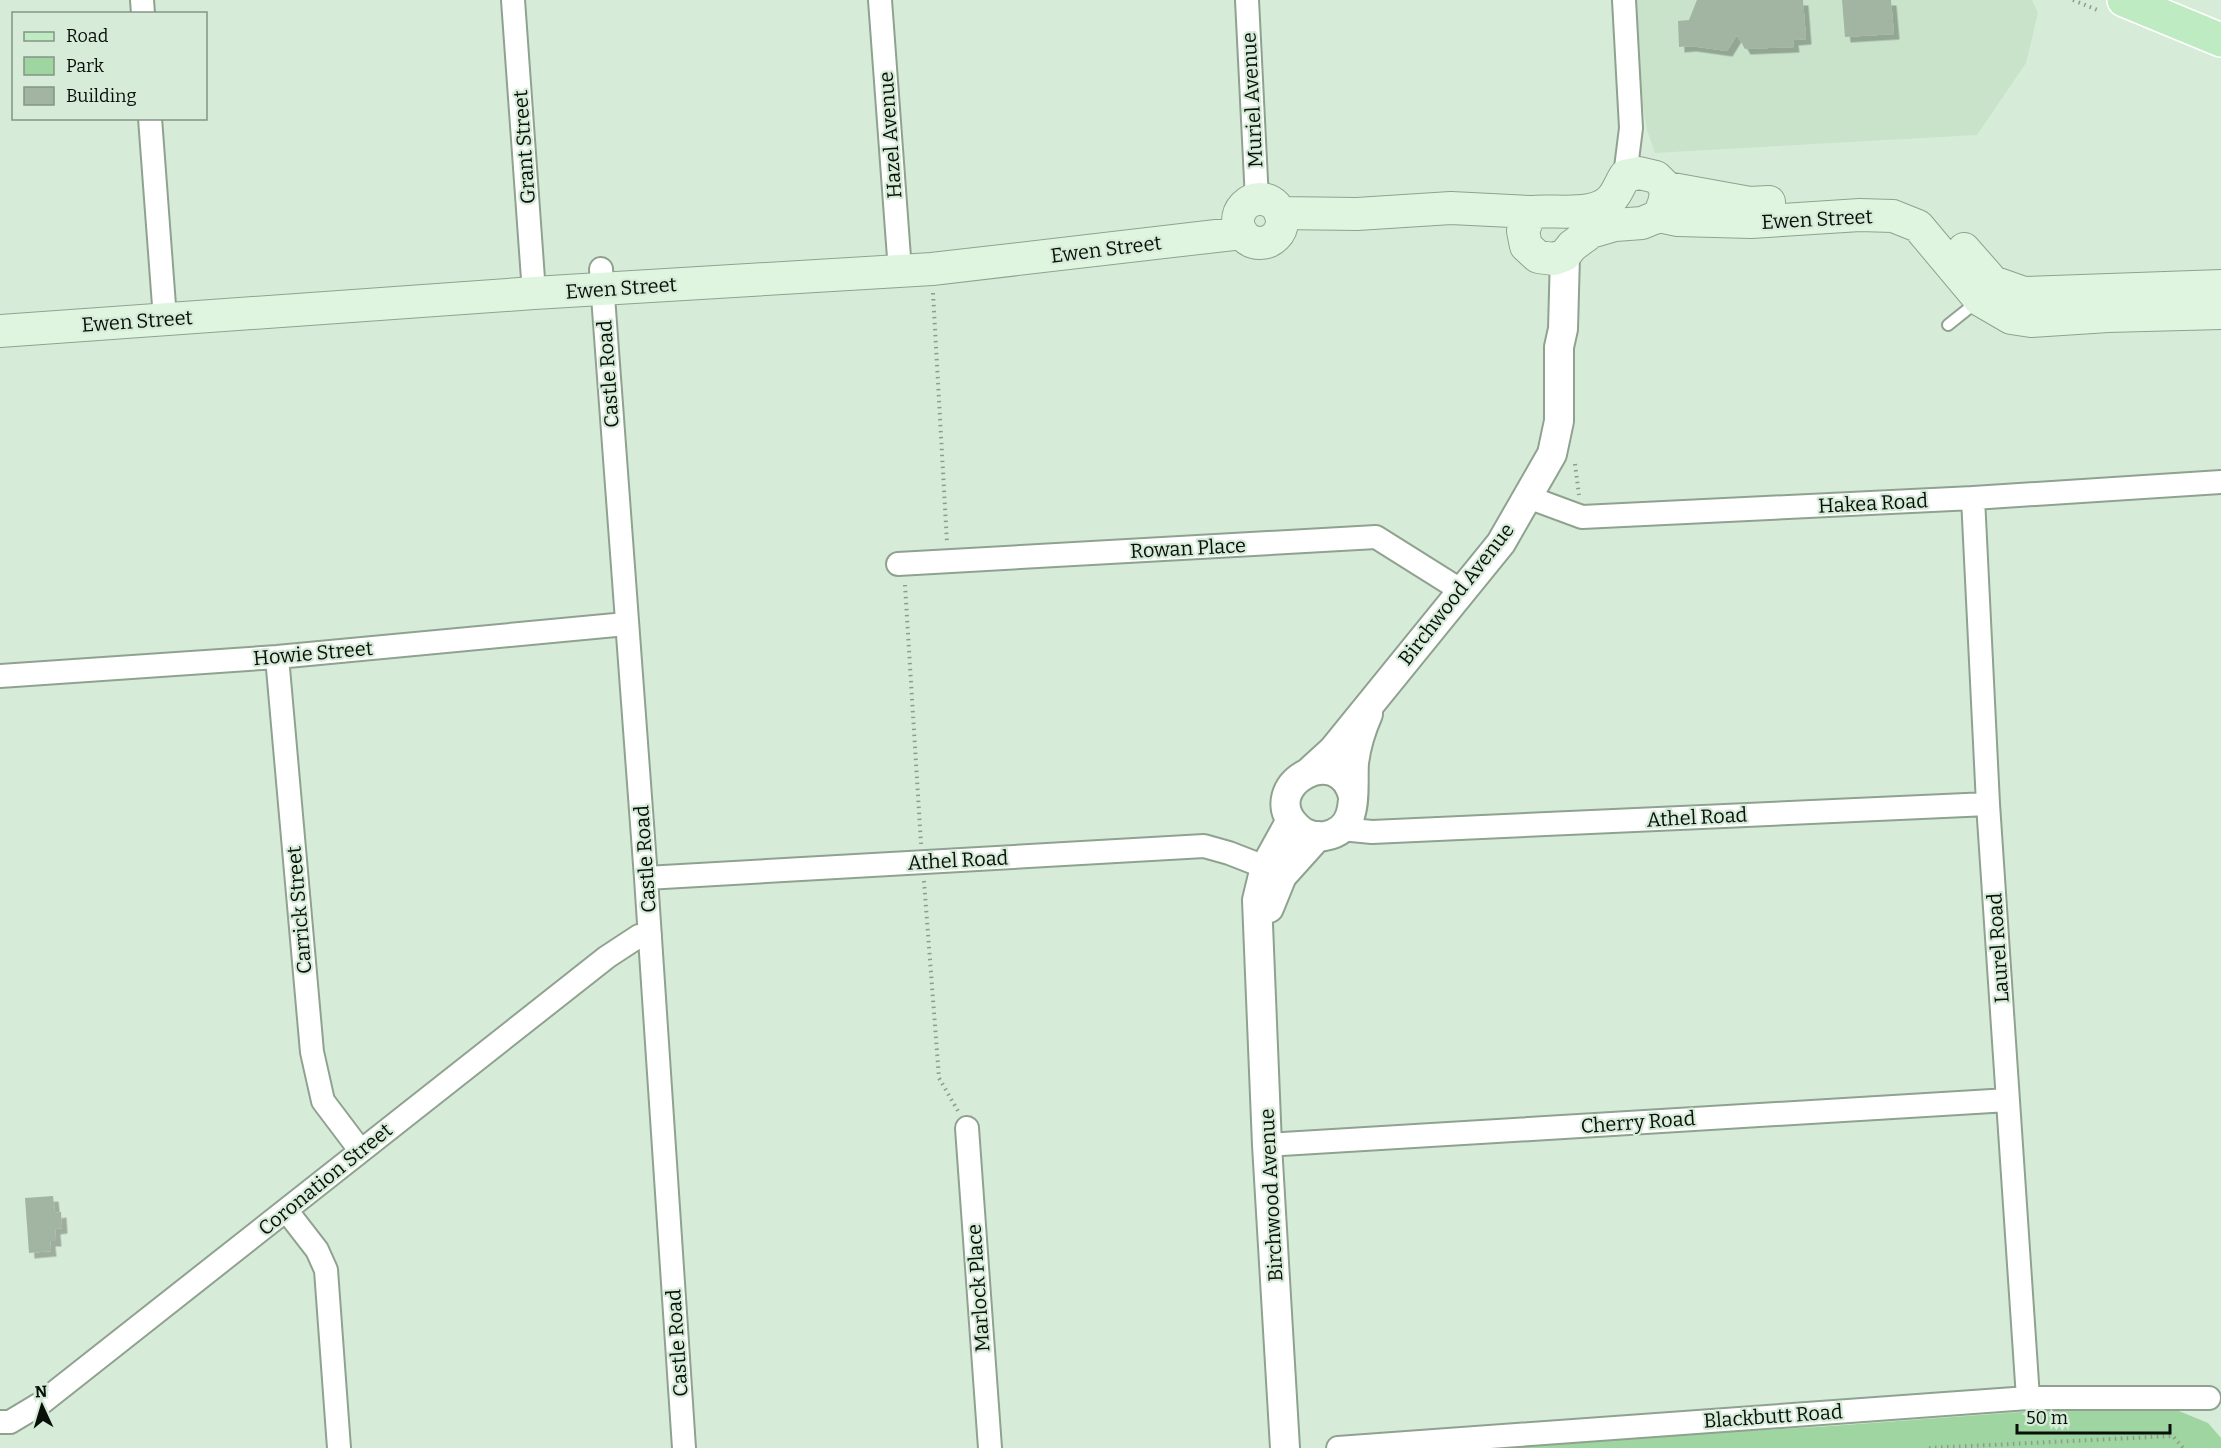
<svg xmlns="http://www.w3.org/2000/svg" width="2221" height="1448" viewBox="0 0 2221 1448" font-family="Bitter,serif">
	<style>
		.built { fill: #c8e3c9 }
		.green { fill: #9ed5a1 }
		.building { fill: #a1b5a2; filter: url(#shadow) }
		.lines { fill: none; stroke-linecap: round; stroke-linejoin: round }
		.service-casing { stroke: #8fa28f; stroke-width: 14 }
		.minor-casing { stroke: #8fa28f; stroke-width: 26 }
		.tertiary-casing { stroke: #8fa28f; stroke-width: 32 }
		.secondary-casing { stroke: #8fa28f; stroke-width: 34 }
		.primary-casing { stroke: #fff; stroke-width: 36 }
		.path { stroke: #8c9c8d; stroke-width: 4; stroke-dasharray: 1.5 4.5; stroke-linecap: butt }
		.service { stroke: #fff; stroke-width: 10 }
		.minor { stroke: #fff; stroke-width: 22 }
		.tertiary { stroke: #fff; stroke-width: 28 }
		.secondary { stroke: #dff5e0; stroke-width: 32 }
		.primary { stroke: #bfebc2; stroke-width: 33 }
		.labels { text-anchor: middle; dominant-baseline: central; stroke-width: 4.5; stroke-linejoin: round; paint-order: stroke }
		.street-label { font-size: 20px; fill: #09100a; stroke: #d7ecd8 }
	</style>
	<defs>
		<filter id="shadow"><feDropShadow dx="5.5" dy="5.5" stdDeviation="0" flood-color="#0004"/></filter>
	</defs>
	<rect width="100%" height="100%" fill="#d7ecd8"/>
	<path class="built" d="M1636,0H2032L2038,13L2026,63L1977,135L1655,153L1647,130L1641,96Z"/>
	<path class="green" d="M2157,1402L2208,1423L2221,1438V1448H1412L1818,1427Z"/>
	<path class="building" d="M1697,0H1803L1806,39L1793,40L1794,47L1745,49L1737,35L1727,51L1691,46L1679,47L1678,21L1689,20Z
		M1842,0H1891L1894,34L1845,37Z
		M53,1196L55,1213L61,1212L62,1228L55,1229L56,1241H50L51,1251L29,1253L25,1198Z"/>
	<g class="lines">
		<g class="service-casing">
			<path id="service" d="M1948,325L1978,301"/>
		</g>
		<g class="minor-casing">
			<path id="minor" d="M142,0L143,14
				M513,0L534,293
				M880,0L900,271
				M1247,0L1257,200
				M1624,0L1631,128L1625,176
				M150,118L165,319
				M601,269L646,878L684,1448
				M1528,497L1582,517L1973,498L2221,482
				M1973,498L1988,804L2028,1398
				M898,564L1376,537L1462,591
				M277,657L312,1052L323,1101L360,1150
				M0,676L277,657L626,624
				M1341,829L1372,832L1988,804
				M646,878L1204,846L1229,853L1265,867
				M967,1128L990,1448
				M1267,1145L2008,1100
				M286,1210L317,1250L326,1270L339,1448
				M0,1422H10L40,1404L607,957L639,936L650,935
				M1338,1448L2028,1398H2209"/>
		</g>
		<g class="tertiary-casing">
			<path id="tertiary" d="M1310,771L1333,750L1501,543L1552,454L1559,421V347L1563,329L1565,255
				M1353,796C1338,739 1257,787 1296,826C1303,834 1315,838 1325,836C1361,830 1352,789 1354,763C1356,746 1361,730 1368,714
				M1269,908L1282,876L1318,836
				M1285,1448L1267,1145L1257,900L1265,867L1291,820"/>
		</g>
		<g class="secondary-casing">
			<path id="secondary" d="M1639,173L1656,177L1667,188L1664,203L1659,216L1642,223L1615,225L1591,232L1572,246L1565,255L1554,259L1538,257L1526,246L1523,231L1531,212C1555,209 1597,219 1613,197C1618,191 1621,182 1625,176Z
				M1667,188L1750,203L1769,202
				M1238 221a22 22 0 1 1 44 0a22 22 0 1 1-44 0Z
				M1280,213L1357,214L1451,208L1531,212
				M1659,216L1678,220L1751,222L1860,215L1893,216L1918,226L1980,300L2011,318L2031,321L2108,316L2221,313
				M1964,249L1993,282L2024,293L2221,286
				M0,331L534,293L932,269L1242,233"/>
		</g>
		<g class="primary-casing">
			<path id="primary" d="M2124,0L2221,40"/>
		</g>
		<path class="path" d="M2073,0L2100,11
			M933,293L947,543
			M1575,464L1579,495
			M905,585L921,844
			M924,881L939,1078L958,1111
			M1929,1448L2173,1436L2183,1448"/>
		<use href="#service" class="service"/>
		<use href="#minor" class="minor"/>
		<use href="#tertiary" class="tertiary"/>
		<use href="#secondary" class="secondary"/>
		<use href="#primary" class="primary"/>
	</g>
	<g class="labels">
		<g class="street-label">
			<text transform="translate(1252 100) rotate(-93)">Muriel Avenue</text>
			<text transform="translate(890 135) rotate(-94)">Hazel Avenue</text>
			<text transform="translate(524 147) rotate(-94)">Grant Street</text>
			<text transform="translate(1817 219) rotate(-3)">Ewen Street</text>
			<text transform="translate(1106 249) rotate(-7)">Ewen Street</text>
			<text transform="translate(621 288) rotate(-4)">Ewen Street</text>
			<text transform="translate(137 321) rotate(-4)">Ewen Street</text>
			<text transform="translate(608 374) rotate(-94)">Castle Road</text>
			<text transform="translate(1873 503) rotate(-3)">Hakea Road</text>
			<text transform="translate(1188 548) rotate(-3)">Rowan Place</text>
			<text transform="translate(1456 594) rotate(-52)">Birchwood Avenue</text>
			<text transform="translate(313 653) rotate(-5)">Howie Street</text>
			<text transform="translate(1697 817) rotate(-3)">Athel Road</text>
			<text transform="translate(645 859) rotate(-94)">Castle Road</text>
			<text transform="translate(958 860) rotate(-3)">Athel Road</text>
			<text transform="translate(299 910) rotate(-95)">Carrick Street</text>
			<text transform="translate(1998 948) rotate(-94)">Laurel Road</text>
			<text transform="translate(1638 1122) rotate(-4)">Cherry Road</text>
			<text transform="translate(325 1179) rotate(-39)">Coronation Street</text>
			<text transform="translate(1271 1195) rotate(-93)">Birchwood Avenue</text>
			<text transform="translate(978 1288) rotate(-94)">Marlock Place</text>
			<text transform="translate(677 1343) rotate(-94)">Castle Road</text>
			<text transform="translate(1773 1416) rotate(-4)">Blackbutt Road</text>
		</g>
	</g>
	<rect x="12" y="12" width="195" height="108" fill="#d7ecd8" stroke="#859486" stroke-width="1.5"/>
	<rect x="24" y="32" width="30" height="9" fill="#bfebc2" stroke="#859486" stroke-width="1.5"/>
	<text x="66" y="42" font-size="18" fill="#09100a">Road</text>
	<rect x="24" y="57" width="30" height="18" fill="#9ed5a1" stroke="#859486" stroke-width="1.5"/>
	<text x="66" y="72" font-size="18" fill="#09100a">Park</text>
	<rect x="24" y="87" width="30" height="18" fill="#a1b5a2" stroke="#859486" stroke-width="1.5"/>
	<text x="66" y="102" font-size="18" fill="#09100a">Building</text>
	<g transform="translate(42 1406) rotate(356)" stroke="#d7ecd8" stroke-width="4.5" paint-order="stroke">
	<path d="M0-4.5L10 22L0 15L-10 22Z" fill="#09100a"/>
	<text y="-9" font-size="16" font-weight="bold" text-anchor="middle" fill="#09100a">N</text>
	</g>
	<path d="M2017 1424v9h153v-9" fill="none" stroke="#09100a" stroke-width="3"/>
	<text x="2026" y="1424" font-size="18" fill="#09100a" stroke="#d7ecd8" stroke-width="4.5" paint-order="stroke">50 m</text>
</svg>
